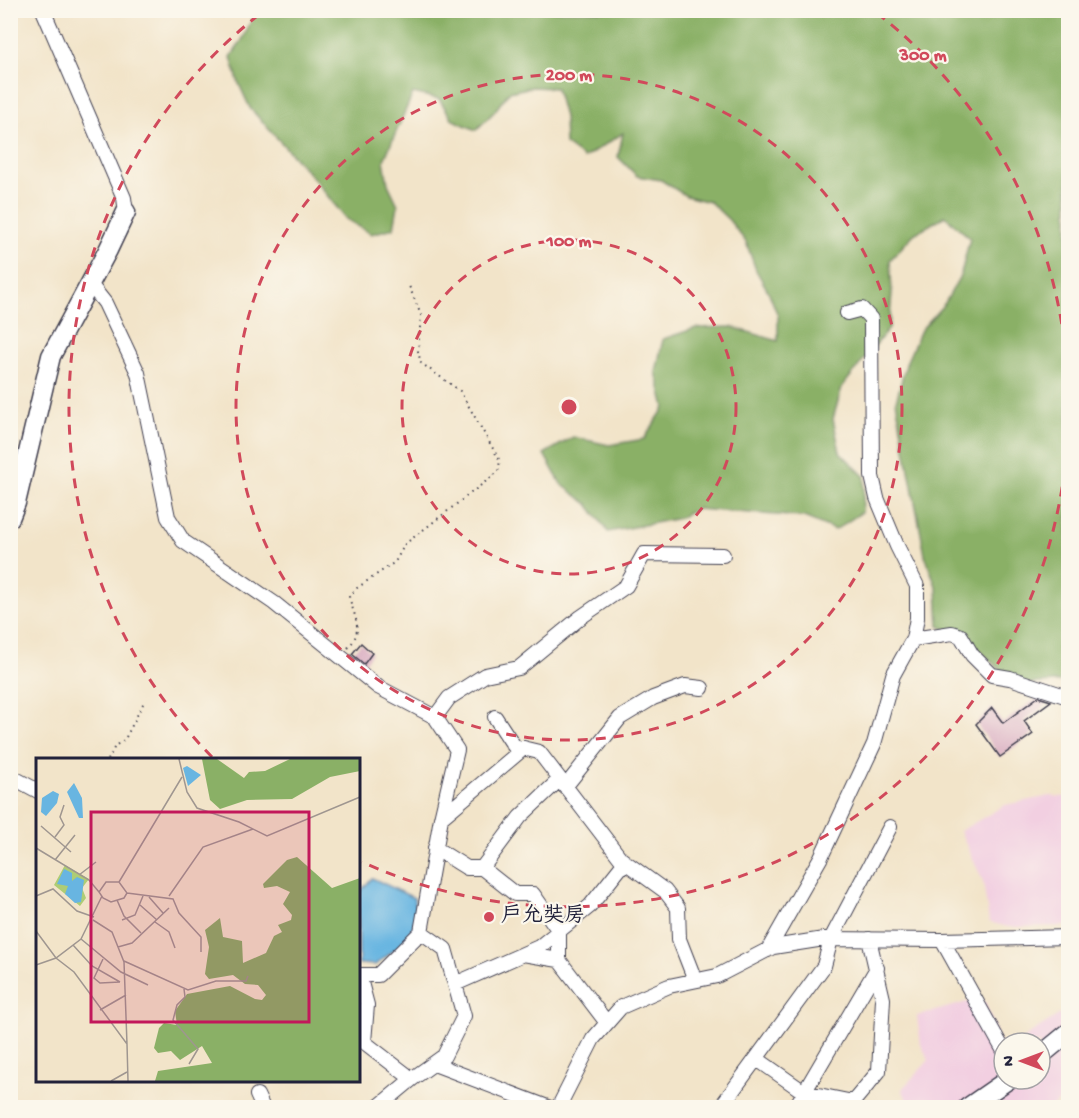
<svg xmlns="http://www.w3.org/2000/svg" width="1079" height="1118" viewBox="0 0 1079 1118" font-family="'Gochi Hand','LXGW WenKai TC',sans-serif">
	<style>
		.built { fill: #f2cfe1 }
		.forest { fill: #8ab066; stroke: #566950; stroke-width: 1.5 }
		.water { fill: #68b5e1; stroke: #456c8e; stroke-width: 1.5 }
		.building { fill: #d7a7be }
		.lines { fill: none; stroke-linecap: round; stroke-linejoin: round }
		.street-casing { stroke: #413f50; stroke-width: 16 }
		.secondary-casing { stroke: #413f50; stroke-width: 21 }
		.path { stroke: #413f50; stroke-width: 2; stroke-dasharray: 1.5 4.5; stroke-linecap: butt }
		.street { stroke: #fff; stroke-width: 14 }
		.secondary { stroke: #fff; stroke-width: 18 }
		.ring { fill: none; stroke: #d1495b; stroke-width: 3; stroke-dasharray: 10 8 }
		.poi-dot { fill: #d1495b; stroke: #fbf7ec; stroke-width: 2 }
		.labels { text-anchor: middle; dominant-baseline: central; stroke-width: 4.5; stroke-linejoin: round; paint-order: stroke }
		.poi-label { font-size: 21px; fill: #22223b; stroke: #fbf7ec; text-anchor: start }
		.inset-road { fill: none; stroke: #9f9690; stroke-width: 1.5 }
		.view { fill: #c2185b; fill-opacity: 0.15; stroke: #c2185b; stroke-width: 3 }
		.inset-edge { fill: none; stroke: #22223b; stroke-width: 3 }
		.centre { fill: #d1495b; stroke: #fbf7ec; stroke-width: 3 }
		.ring-label { font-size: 18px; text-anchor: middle; font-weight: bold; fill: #d1495b; stroke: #fbf7ec; stroke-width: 4.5; stroke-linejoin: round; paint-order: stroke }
	</style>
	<rect width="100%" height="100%" fill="#fbf7ec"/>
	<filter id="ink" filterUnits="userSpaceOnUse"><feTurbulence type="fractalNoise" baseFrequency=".0167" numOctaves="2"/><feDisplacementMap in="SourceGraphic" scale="12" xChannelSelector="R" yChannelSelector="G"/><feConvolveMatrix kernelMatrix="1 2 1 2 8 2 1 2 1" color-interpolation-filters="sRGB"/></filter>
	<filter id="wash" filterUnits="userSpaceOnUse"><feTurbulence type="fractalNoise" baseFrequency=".008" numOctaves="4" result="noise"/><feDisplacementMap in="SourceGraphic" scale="24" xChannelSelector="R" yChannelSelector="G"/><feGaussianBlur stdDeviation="1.35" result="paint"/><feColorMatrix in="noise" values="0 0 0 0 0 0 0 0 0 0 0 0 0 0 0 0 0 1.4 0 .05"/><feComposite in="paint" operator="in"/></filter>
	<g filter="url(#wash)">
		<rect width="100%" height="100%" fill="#f2e4c9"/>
		<path class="built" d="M1050,796L1066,797L1068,801V926L1008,927L989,922L983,881L960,831L1005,805Z
			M967,1002H985L1004,1055V1079H1040V1043H1019L1032,1032L1068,1009V1094L1052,1107H910L902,1089L929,1060L921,1045L917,1016Z"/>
		<path class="forest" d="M258,11H1068V681L1027,684L997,667L971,642L939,626L937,589L925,555L896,401L907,361L921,330L945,303L961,274L970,238L945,216L914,234L890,260L892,292L889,328L842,387L833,419L840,452L865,477L862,512L835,530L804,517L696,509L680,518L608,532L588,504L561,484L544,454L573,437L609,445L644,439L665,407L656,372L663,339L696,328L732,327L778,341V316L769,293L756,270L746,242L729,220L710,202L686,196L661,180L637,176L618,157L623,133L584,158L565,144L564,117L556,88L532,87L509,92L494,112L476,130L453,120L439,99L413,93L384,160L388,184L398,205L394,228L371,234L346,219L315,180L250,108L239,84L231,57L244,37L254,14Z"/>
		<path class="water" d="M372,878L414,898C420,937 403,943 375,965L359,964L358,894Z"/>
		<g id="blocks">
			<path class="building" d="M361,643L372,653L364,664L352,654Z
				M1038,697L1051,701L1024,721L1033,734L1000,757L976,724L992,708L1003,723Z"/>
		</g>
	</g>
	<g filter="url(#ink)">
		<use href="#blocks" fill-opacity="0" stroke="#413f50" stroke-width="1.5"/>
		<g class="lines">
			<g class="street-casing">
				<path id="street" d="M43,10L124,198L126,212
					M90,284L105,303L138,373L168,517L183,541L274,603L378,687L435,717
					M913,639L952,633L961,636L972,655L992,675L1010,678L1068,697
					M495,717L514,746L539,752L621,859L665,891L678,908L679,939L695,980
					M10,776L38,791
					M565,787L620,718L653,698L685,686L702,688
					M441,818L524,748
					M435,848L467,868H482L515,894H533L559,931V960
					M482,868L520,817L559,780
					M421,932L441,818L457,750L435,717L449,698L485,675L519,668L581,617L626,586L644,554L723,555
					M942,940L1004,1051
					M768,950L821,857L874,744L893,675L913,639L917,618V586L897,546L877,498L872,476L871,319L862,309L847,313
					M523,954L559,960L607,1023
					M358,975H378L421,932L445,949L464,1016L444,1056L412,1079L364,1042L367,1005L359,975
					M455,984L539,947L590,906L625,862
					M757,1059L804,1092L853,1102L879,1071L883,999L869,939
					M434,1064L550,1108
					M257,1095L263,1108
					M377,1108L412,1079
					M558,1108L593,1039L621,1007L669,986L717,976L773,947L824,939L942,940L1068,937
					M720,1108L824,966L831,939L890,827
					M795,1108L877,968"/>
			</g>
			<g class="secondary-casing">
				<path id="secondary" d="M10,518L16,503L51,356L108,250L126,212
					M1040,1056L1068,1033
					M967,1108L1009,1079"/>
			</g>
			<path class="path" d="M348,648C364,630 355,618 349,597L357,588L395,562L405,544L498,472L500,461L460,391L421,363L418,352L421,315L409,286
				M108,760L115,746L125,739L144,702"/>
			<use href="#street" class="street"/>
			<use href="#secondary" class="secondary"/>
		</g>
	</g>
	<g class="ring">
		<circle cx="569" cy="407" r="167"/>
		<circle cx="569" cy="407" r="333"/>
		<path d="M1068 433A500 500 0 0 1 362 862M212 757A500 500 0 0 1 261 13M877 13A500 500 0 0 1 1068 381"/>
	</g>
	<circle class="poi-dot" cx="489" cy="917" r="6"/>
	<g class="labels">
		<g class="poi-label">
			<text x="501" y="917">户允奘房</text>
		</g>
	</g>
	<g transform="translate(36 758)">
		<rect width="324" height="324" fill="#f2e4c9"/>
		<path d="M29,107L53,121L46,130L50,140L44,148L18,127Z" fill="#aecc74"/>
		<path d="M166,1H181L208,20L213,14L229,13L254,1H324V13L294,19L256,41L211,42L184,51L174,42ZM261,99L296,130L324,120V323H119L122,313L176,305L166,288L144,302L135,293L122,295L118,290L123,270L128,265L141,267L139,253L151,236L194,228L219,241L226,242L230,237L222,227L209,226L197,217L173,221L169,216L173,189L169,172L184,160L187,179L206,183L207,205L230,195L238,178L246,174L242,167L255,162L256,157L247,146L254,134L241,128L228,130L227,126L251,102Z" fill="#8ab066"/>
		<path d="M151,8L165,17L152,28L147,10ZM38,25L46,40L47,60H43L31,34ZM17,33L23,36L21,45L10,58L5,54L6,40ZM28,111L36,115V123L41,119L48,122L45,144L39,145L29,136L32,128L21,126Z" fill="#68b5e1"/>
		<path class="inset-road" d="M143,1L151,34L161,50L203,64L231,78L324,39M5,68L35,94M19,79L28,67L24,59L28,47M0,90L53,122L63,134M19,102L39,77M43,117L60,104M70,124H83L91,135L88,140L75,144L67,140L63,134ZM83,124L146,19M91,135L137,141L143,155L165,179V194M0,138L17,131L41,153L58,159M133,138L167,89L217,71M113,139L127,155M81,142L88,158L105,175M104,147L121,162M57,162L76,174L88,204L91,286M86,162L99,157L107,138M119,164L133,174L139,190M0,173L20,200L38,214L91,286L92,323M45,181L85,214L112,227M37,187L56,208L84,224M82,189L96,185L133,150M67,201L58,220L64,225L84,224M88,203L152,232L180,223H210L212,218M0,207L20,200L45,181L66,138M148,231L149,239L141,247L137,262L162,291L153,306M64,252L90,237M75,323L91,314"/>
		<path class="view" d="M55,54H273V264H55Z"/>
		<rect width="324" height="324" class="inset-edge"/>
	</g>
	<circle cx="569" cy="407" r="9" class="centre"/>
	<g class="ring-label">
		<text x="923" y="60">300 m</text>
		<text x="569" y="80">200 m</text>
		<text x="569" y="246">100 m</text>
	</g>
	<rect width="1079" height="1118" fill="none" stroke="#fbf7ec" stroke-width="36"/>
	<g transform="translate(1022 1061) rotate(270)"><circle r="28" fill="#fbf7ec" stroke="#a4a2a5" stroke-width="1.5"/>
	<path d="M0-4.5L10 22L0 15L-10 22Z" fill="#d1495b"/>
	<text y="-9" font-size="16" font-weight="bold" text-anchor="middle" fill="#22223b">N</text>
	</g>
</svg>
